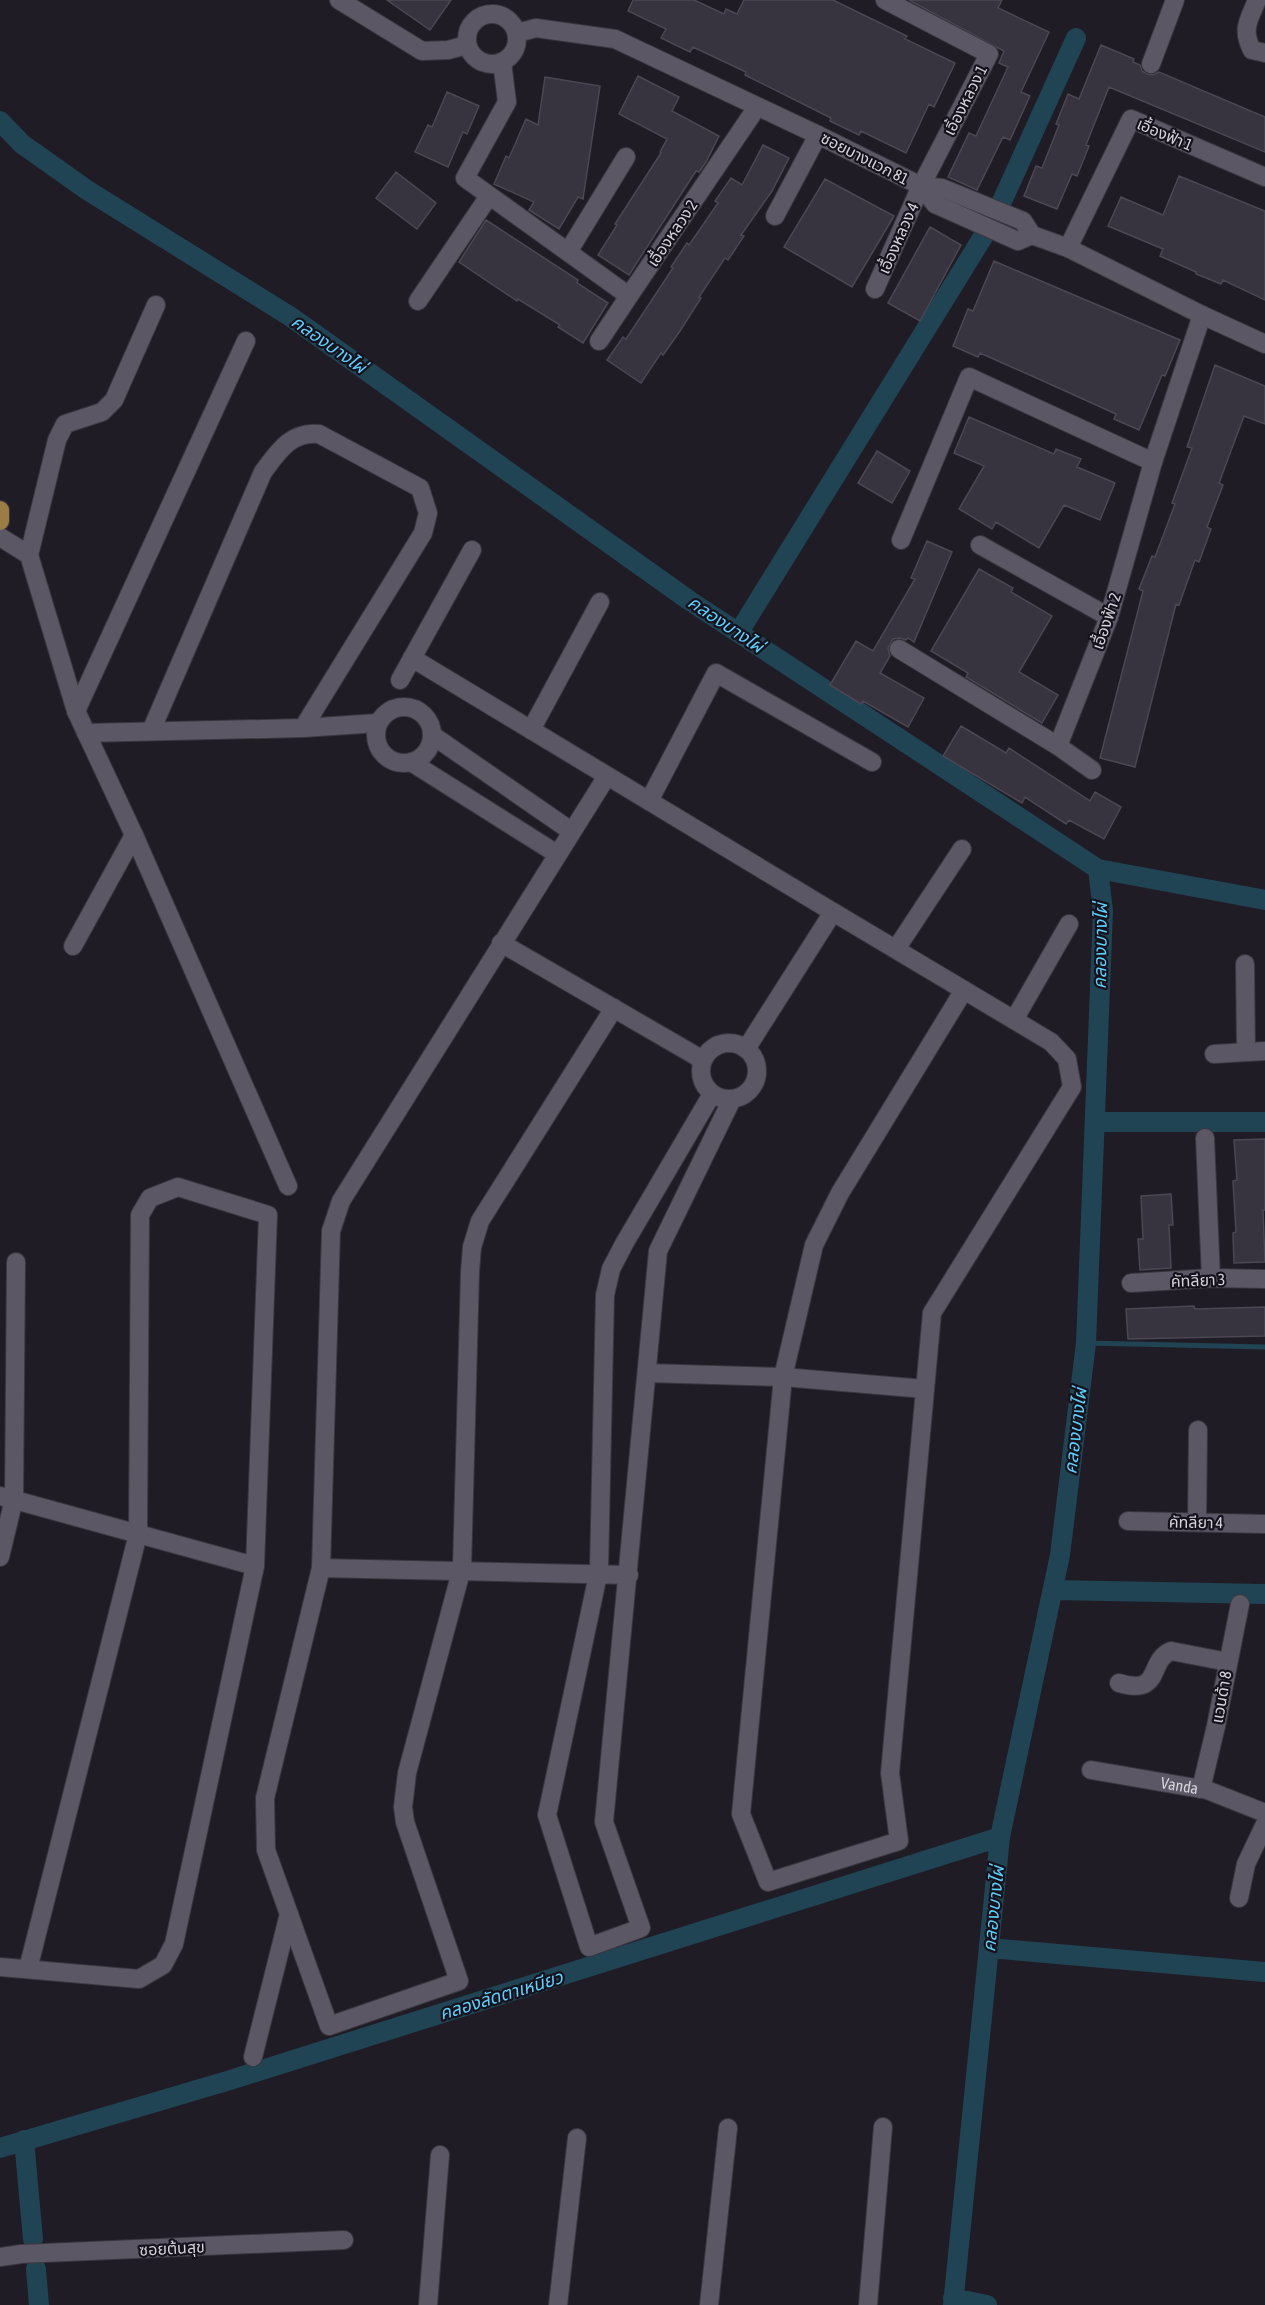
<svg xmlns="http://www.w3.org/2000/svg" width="1265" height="2305" viewBox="0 0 1265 2305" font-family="'Asap Condensed','Noto Sans Thai',sans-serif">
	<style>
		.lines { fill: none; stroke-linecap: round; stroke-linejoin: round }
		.stream { stroke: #204453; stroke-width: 5 }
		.canal { stroke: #204453; stroke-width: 20 }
		.building { fill: #37333f; stroke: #4b4753; stroke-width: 1.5 }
		.minor-casing { stroke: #3a3740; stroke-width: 20 }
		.major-casing { stroke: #3a3740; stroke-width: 20 }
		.minor { stroke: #5b5764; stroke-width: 18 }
		.major { stroke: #9c7c45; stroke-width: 18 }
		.labels { text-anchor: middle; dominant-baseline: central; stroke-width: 4.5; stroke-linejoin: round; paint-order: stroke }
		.street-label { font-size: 16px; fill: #d5d3da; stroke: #16121d }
		.water-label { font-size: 18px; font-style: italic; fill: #5dd0fc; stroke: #16121d }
	</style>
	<rect width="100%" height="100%" fill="#1f1c26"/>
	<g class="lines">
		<path class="stream" d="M1086,1343L1265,1347"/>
		<path class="canal" d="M0,121L22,144L87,190L291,317L690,601L1098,869L1103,911L1086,1343L1060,1555L1000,1837L953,2305
			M739,632L994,219L1076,38
			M1098,869L1265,900
			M1095,1122H1265
			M1053,1590L1265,1594
			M989,1948L1265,1972
			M24,2140L33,2239
			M0,2148L227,2081L1000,1837
			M36,2269L39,2305
			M953,2298L987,2305"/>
	</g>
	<path class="building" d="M387,0H451L430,30Z
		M633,0H694L724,14L726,9L737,14L744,0H833L907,36L905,39L955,63L934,107L929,104L906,153L861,131L859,135L830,121L831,118L745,75L746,72L693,47L690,52L661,38L666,29L628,11Z
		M909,0H1002L998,8L1049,32L1021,92L1030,96L1010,140L1003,137L977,190L948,177L969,133L976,136L1008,67L999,63L1004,51Z
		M1101,45L1134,59L1133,62L1140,65L1142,71L1147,74L1152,75L1159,72L1265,117V152L1109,87L1086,145L1089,146L1077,176L1072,174L1057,209L1024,196L1036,166L1042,168L1059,125L1056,124L1068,94L1079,99Z
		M638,76L679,97L672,111L719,136L706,162L699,172L696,171L629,275L598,255L617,225L615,224L661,153L660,152L667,139L619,114Z
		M545,77L600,86L583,199L578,197L559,229L529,210L534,202L494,184L506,156L509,158L526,119L538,125Z
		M447,92L479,106L467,134L463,132L448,167L415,152L428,125L432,127Z
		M763,145L789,158L772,191L741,235L744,236L728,260L725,258L699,297L701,298L680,331L663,355L661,353L641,383L607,360L623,337L626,339L673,268L671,267L687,243L689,245L718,203L715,201L731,178L742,185Z
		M396,172L436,203L417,229L376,198Z
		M1179,176L1265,211V300L1223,280L1221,284L1196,274V272L1160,256L1163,249L1108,226L1121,197L1163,215Z
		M825,179L894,216L852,287L784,247Z
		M486,220L578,280L577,283L608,303L583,343L558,327L560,325L518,299L517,301L459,262Z
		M930,227L961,245L920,321L888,303Z
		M994,261L1180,340L1165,376L1162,375L1139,430L1114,419L1116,414L1032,376L980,353L978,357L953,346L968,309L973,311Z
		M1215,365L1265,386V424L1244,416L1219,483L1223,485L1207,527L1211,529L1199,562L1195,560L1179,605L1176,604L1135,767L1100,758L1143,591L1139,589L1152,556L1155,557L1175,504L1172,503L1192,448L1187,447Z
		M969,417L1054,454L1056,449L1081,459L1077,467L1115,483L1100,520L1064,505L1039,548L996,522L992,529L959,509L984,466L954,453Z
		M877,451L910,471L892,503L858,483Z
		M927,541L952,552L914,642L908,638L906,640L900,638L893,639L888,648L890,656L880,673L924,698L908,727L863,701L861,704L830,685L856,641L873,651L915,579L911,578Z
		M979,569L1013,588L1011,592L1052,616L1019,672L1058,695L1042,723L966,677L968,673L931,651Z
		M961,726L1006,753L1009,748L1090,801L1095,792L1121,807L1104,839L1069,820L1066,824L1025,797L1022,803L943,756Z
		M1265,1139V1210H1263L1265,1262L1234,1263L1233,1233L1236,1232L1233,1181L1237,1180L1234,1140Z
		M1171,1194L1173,1225H1169L1171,1268L1140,1270L1138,1239H1143L1141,1196Z
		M1194,1306L1195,1309L1265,1307V1336L1128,1339L1126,1309Z"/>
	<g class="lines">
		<g class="minor-casing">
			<g id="minor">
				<path d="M339,0L422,51L448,50L467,45"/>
				<path d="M1257,0C1249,20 1241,29 1252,50L1265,53"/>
				<circle cx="492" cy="39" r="25"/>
				<path d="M517,33L536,28L615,39L818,135L921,186L935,204L1018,241L1032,235L1068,248L1202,315L1265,344"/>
				<path d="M502,62L507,102L465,178L629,296L757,107"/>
				<path d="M1151,64L1175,0"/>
				<path d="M921,186L942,188L1023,221L1032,235"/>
				<path d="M775,216L818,135"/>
				<path d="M1068,248L1131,119L1265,177"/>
				<path d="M568,252L626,157"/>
				<path d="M875,289L921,186L989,54L885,0"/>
				<path d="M418,301L489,196"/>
				<path d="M599,341L629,296"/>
				<path d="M0,537L29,555L76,711L134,835L288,1186"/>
				<path d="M901,540L969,377L1153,462"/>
				<path d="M980,545L1109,617"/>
				<path d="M29,555L57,440L65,424L102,412L114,400L156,305"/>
				<path d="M899,649L1058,746L1092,770"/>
				<path d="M412,658L833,912L1051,1042L1067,1059L1072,1087L932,1313L890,1773L899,1841L768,1882L741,1814L783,1377L814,1245L840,1193L964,990"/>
				<path d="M400,680L472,550"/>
				<circle cx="404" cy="735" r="28"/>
				<path d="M76,711L246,341"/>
				<path d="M531,730L600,602"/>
				<path d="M151,731L263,472C278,452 291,431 319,434L420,488L428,513L423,533L303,728"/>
				<path d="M86,733L303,728L378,723"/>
				<path d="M432,735L571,831"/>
				<path d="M1058,746L1109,617L1153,462L1202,315"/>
				<path d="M411,762L557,854"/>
				<path d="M607,776L341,1201L331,1231L321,1568L265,1798L266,1850L329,2026L459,1981L405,1822L403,1807L407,1773L462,1568L470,1272L472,1247L480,1221L614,1008"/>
				<path d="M649,801L716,673L872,762"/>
				<path d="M501,943L703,1060"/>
				<path d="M73,946L134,835"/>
				<path d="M896,949L962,849"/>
				<path d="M1245,964L1246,1052"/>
				<path d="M1014,1020L1069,924"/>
				<circle cx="729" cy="1071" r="28"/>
				<path d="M746,1049L833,912"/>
				<path d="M1214,1054L1265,1051"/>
				<path d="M712,1094L624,1244L611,1269L605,1295L599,1570L547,1815L589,1947L641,1928L604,1822L658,1251L732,1099"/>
				<path d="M1205,1138L1211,1278"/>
				<path d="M1131,1283L1211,1278L1265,1279"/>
				<path d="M647,1373L783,1377L925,1389"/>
				<path d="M0,1496L255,1566"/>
				<path d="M1128,1521L1265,1524"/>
				<path d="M1197,1522L1198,1430"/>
				<path d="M0,1557L14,1499L16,1262"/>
				<path d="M321,1568L629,1575"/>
				<path d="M1119,1683C1163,1696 1147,1661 1171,1651L1228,1662"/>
				<path id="s1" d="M1091,1770L1207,1790L1265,1813"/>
				<path d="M1201,1789L1216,1726L1240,1604"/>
				<path d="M1239,1898L1246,1864L1265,1824"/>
				<path d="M0,1967L139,1979L163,1965L174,1944L255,1566L268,1215L178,1187L150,1198L140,1215L138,1534L28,1969"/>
				<path d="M253,2057L289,1914"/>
				<path d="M0,2257L21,2254L344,2240"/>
				<path d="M428,2305L440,2155"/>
				<path d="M558,2305L577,2138"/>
				<path d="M709,2305L728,2128"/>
				<path d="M868,2305L883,2127"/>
			</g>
		</g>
		<g class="major-casing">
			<path id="major" d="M0,510V521"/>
		</g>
		<use href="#minor" class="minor"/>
		<use href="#major" class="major"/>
	</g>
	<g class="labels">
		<g class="street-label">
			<text transform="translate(965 100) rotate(-63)">เอิ้องหลวง 1</text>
			<text transform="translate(1165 134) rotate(23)">เอื้องฟ้า 1</text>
			<text transform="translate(865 158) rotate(27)">ซอยบางแวก 81</text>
			<text transform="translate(672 233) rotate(-56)">เอื้องหลวง 2</text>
			<text transform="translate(898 238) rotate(-66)">เอื้องหลวง 4</text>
			<text transform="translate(1106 621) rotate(-71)">เอื้องฟ้า 2</text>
			<text transform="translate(1198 1280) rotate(-2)">คัทลียา 3</text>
			<text transform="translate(1196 1522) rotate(1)">คัทลียา 4</text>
			<text transform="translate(1221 1697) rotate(-80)">แวนด้า 8</text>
			<text stroke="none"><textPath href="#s1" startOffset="90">Vanda</textPath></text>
			<text transform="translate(172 2248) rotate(-3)">ซอยต้นสุข</text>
		</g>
		<g class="water-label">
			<text transform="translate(329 344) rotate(35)">คลองบางไผ่</text>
			<text transform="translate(726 624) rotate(34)">คลองบางไผ่</text>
			<text transform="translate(1100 946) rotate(-89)">คลองบางไผ่</text>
			<text transform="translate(1075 1431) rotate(-83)">คลองบางไผ่</text>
			<text transform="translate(993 1909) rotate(-84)">คลองบางไผ่</text>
			<text transform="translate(501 1995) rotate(-17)">คลองลัดตาเหนียว</text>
		</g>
	</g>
</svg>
